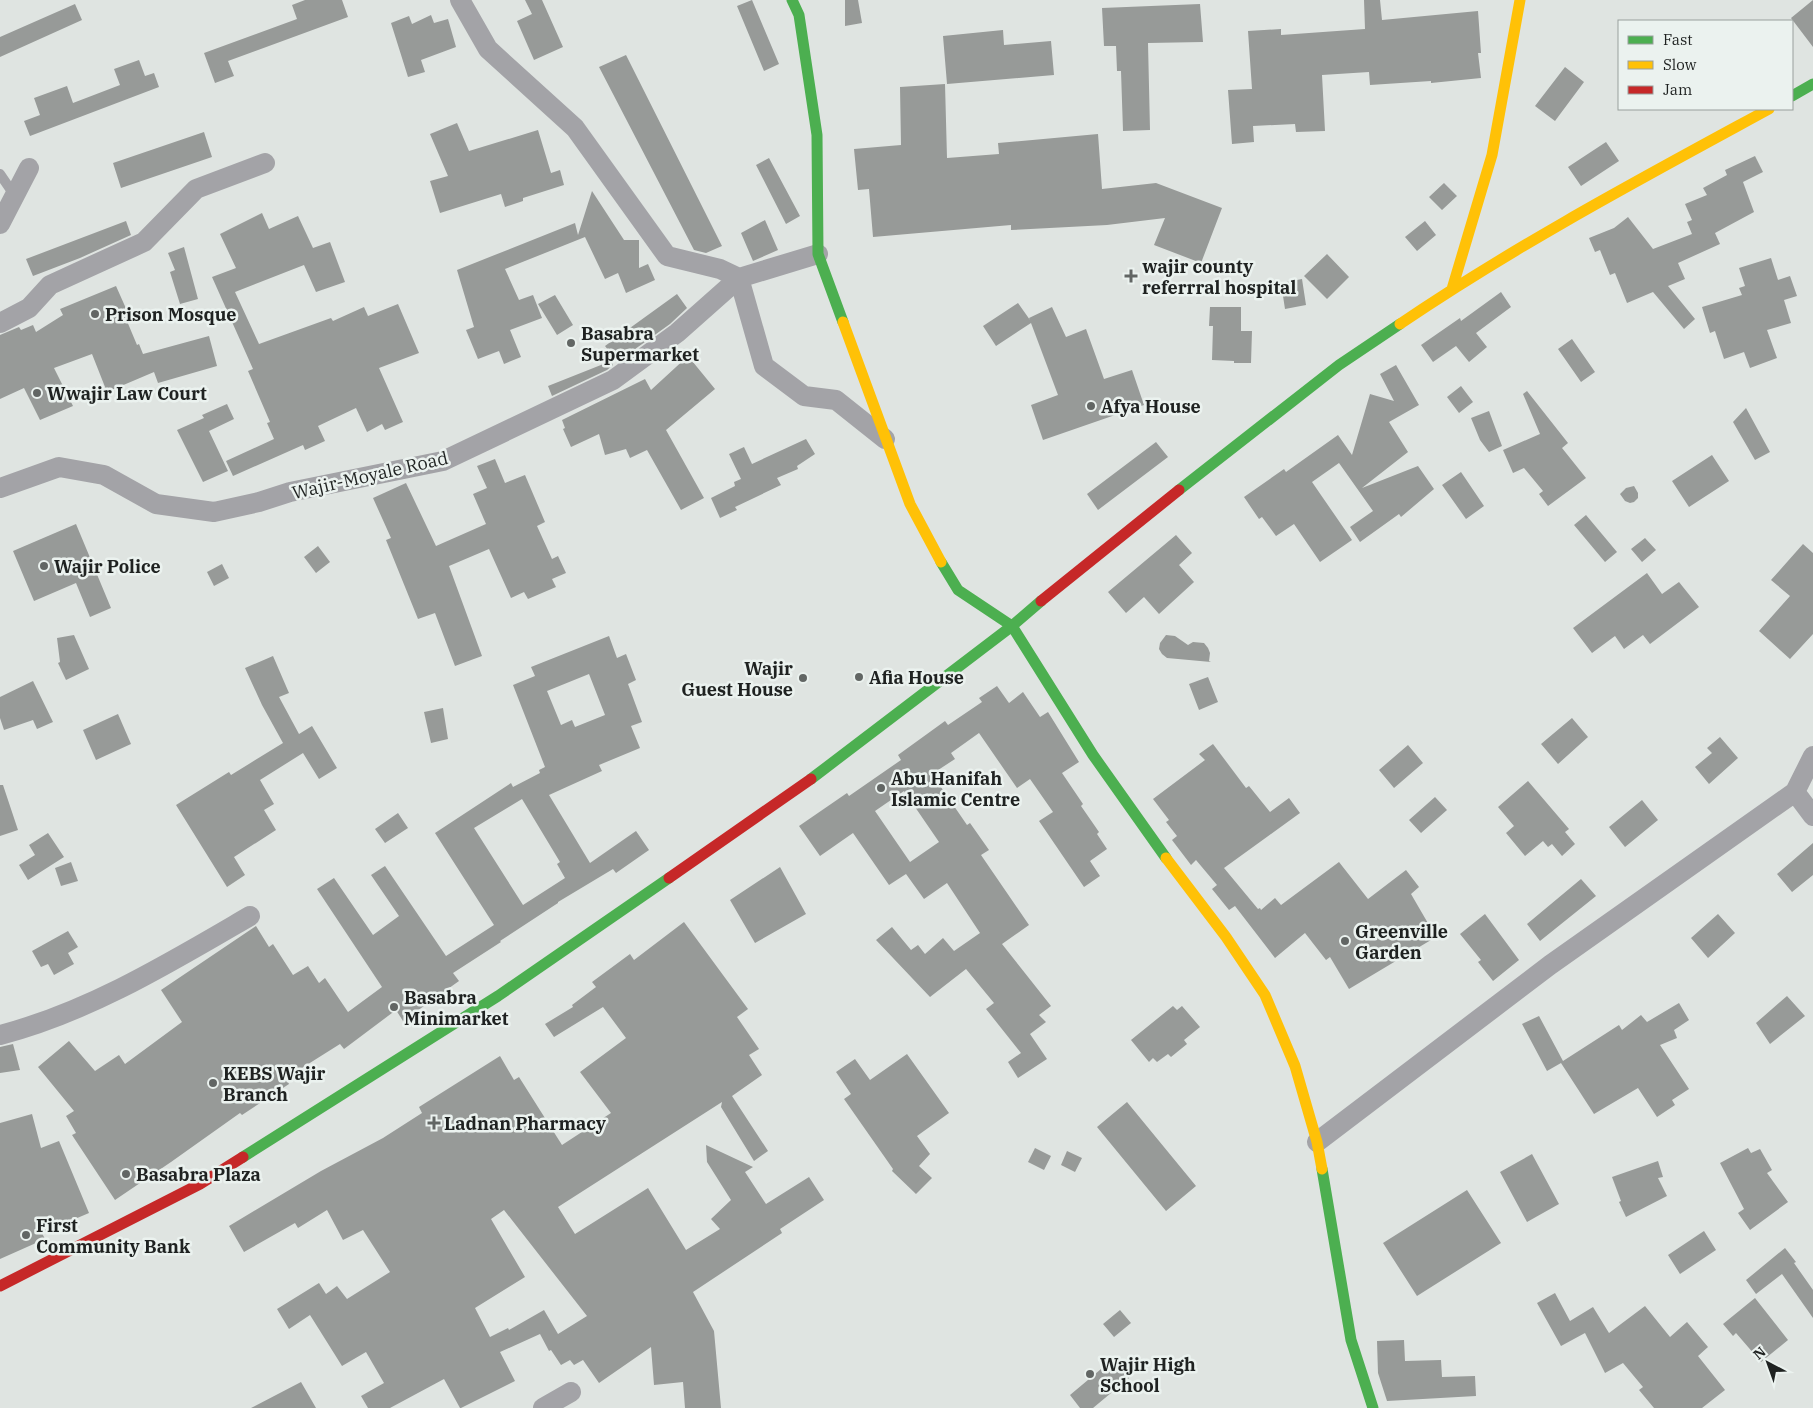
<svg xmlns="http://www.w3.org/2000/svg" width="1813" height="1408" viewBox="0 0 1813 1408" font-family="'IBM Plex Serif',serif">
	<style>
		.building { fill: #979a98; fill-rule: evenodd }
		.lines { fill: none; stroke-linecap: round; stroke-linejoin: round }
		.lane { stroke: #a3a3a7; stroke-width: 10 }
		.street { stroke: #a3a3a7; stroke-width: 20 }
		.fast { stroke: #4caf50; stroke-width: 11 }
		.slow { stroke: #ffc107; stroke-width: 11 }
		.jam { stroke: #c62828; stroke-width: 11 }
		.poi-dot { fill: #626664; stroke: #ebf2ef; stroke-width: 2 }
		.labels { text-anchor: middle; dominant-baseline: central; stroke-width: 5; stroke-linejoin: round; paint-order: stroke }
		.poi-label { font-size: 18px; font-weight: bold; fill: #1f2221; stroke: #ebf2ef; text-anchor: start }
		.street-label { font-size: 18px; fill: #1f2221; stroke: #ebf2ef }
	</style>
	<rect width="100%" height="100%" fill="#dfe4e1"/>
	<path class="building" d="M305,0H342L348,17L228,61L234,76L215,83L204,53L297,19L292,5Z
		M525,0H542L563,47L534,60L517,21L532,14Z
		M752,0L779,64L764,71L737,6Z
		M845,0H858L862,23L845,26Z
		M1364,0H1380L1382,20L1478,11L1481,53H1478L1481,78L1431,83V81L1370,85L1369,72L1322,75L1325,131L1296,132L1295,124L1253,126L1254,142L1232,144L1228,90L1252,89L1248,31L1281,29V35L1365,29Z
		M1813,0V47L1791,18Z
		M75,4L82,20L0,57V37Z
		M1200,4L1203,42L1148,43L1150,130L1123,131L1121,71H1117L1116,46H1104L1102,8Z
		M431,15L434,23L448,19L456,47L421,60L425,72L408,77L391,23L409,16L412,24Z
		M1003,30L1004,45L1051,41L1054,75L947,84L943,36Z
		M626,55L722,246L706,253L694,250L599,67Z
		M139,60L145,76L154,73L159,87L30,136L24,121L40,115L34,98L67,86L73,103L120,85L114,69Z
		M1565,67L1584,82L1555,121L1535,106Z
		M945,84L947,158L999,154L998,143L1098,134L1102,189L1156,183L1222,208L1201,263L1154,245L1165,218L1107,225L1011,230V225L873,237L869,189L858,190L854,149L901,145L900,87Z
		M457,123L469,151L538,130L551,173L560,170L564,185L523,198V201L505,207L501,194L440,213L430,181L448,176L430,134Z
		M204,132L212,157L121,188L113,163Z
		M1606,142L1619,161L1581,186L1568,167Z
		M1755,156L1763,172L1743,182L1754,212L1715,233L1720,244L1678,263L1685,279L1668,286L1695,319L1684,329L1653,292L1627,303L1615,273L1610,275L1600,250L1595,252L1589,238L1614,228L1628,217L1653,249L1692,234L1687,222L1692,220L1685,204L1707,195L1703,188L1727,175L1725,170Z
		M769,158L800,216L786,224L756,165Z
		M1444,183L1457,196L1442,210L1429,197Z
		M592,191L624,240H639V268L648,264L655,280L626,293L618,273L605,279L585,237L505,269L519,300L533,295L542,318L510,330L521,357L504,364L499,351L478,359L466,330L474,327L457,270L575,223L578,235Z
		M262,213L269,229L298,216L313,248L330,242L345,282L316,292L304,265L235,292L259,344L331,318L333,321L364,307L368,316L398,304L419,353L379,368L403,422L385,430L382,424L367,432L356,408L318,426L325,441L305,450L303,445L233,476L226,461L274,439L267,423L270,422L248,371L253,369L212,277L236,268L220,234Z
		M765,220L778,250L753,261L741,233Z
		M126,221L131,235L80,258L33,276L26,259Z
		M1425,221L1436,235L1417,251L1405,237Z
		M184,247L198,299L180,304L170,272L175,270L168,253Z
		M1327,254L1349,277L1327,299L1304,276Z
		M1771,258L1778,280L1790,276L1797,296L1784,300L1791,323L1767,330L1777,358L1750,368L1744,352L1724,359L1715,331L1710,333L1702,307L1742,295L1739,288L1745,286L1739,268Z
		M1302,279L1306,305L1285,309L1281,283Z
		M116,286L128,313L124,314L137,345L139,344L143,354L209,336L217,366L158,383L154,372L107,392L92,354L54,368L73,406L40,420L24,388L0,399V335L19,327L21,330L33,325L36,332L63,315L60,309Z
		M1501,292L1511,307L1476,333L1487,347L1469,362L1456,346L1433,362L1421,345L1460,318L1461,321Z
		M677,294L687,308L670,324L617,362L605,346Z
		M555,295L573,325L557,335L538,304Z
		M1018,303L1030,320L1029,318L1052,307L1066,337L1086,329L1104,379L1132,370L1144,405L1043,440L1031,405L1058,395L1031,323L996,346L983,326Z
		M1210,307H1241V331H1252L1251,363H1234V361L1212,360L1213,326H1209Z
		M1572,339L1595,372L1581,382L1558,349Z
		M688,356L715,389L666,430L704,498L681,510L647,450L630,458L626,449L605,455L599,434L571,447L563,429L565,428L562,420L645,379L651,390Z
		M611,361L613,365L607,370L552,396L548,386Z
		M1396,365L1419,405L1389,422L1408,452L1362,488L1418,466L1434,489L1401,517L1399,514L1360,542L1350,527L1373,511L1339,463L1312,482L1352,540L1320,562L1294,524L1276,536L1262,517L1259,519L1244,497L1284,469L1286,472L1338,435L1352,455L1370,394L1394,401L1380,374Z
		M1461,386L1473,402L1459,413L1447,397Z
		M1527,391L1568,443L1562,448L1586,478L1548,506L1539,494L1543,491L1524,468L1513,473L1503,450L1540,434L1523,394Z
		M227,404L234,419L209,431L228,471L203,482L177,430L204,418L202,415Z
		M1746,408L1770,452L1755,460L1733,422Z
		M1489,411L1502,446L1489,452L1480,440L1471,418Z
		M806,439L815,454L797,466L798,469L777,478L781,485L735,507L737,510L720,518L711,498L735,486L734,482L741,479L729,454L744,447L752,464Z
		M1156,442L1168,457L1098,510L1087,494Z
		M1712,455L1729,481L1689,507L1672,481Z
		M495,459L505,483L525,475L545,522L537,526L552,559L558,556L566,573L552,579L556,587L528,599L524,592L511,598L489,549L449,566L482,656L455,666L435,613L418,619L386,540L391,538L373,498L406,483L436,546L486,524L473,494L487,488L477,466Z
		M1461,472L1484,506L1466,519L1442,485Z
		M1634,486L1638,493V498L1634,502L1630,503L1625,501L1620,494L1626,488Z
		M1586,515L1617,552L1605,562L1574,525Z
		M76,524L111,608L90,617L76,583L34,601L13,551Z
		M1176,535L1192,553L1179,565L1194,582L1159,614L1144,597L1126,613L1108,592Z
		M1645,538L1656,550L1642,562L1631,549Z
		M1803,544L1813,553V634L1790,659L1759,631L1790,596L1771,580Z
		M318,546L330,562L316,573L304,557Z
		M222,564L229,578L214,586L207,572Z
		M1647,573L1662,594L1679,582L1699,607L1650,644L1643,635L1624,649L1615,636L1592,653L1573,628Z
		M74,635L89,669L66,680L58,663L60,662L57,638Z
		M1166,635L1175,636L1188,645L1193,642L1204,643L1208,648L1210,653L1209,661L1211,662L1167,658L1162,654L1159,649L1160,643Z
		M609,636L617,658L626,654L636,680L628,684L642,722L631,726L640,748L599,765L602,771L549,795L590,863L636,831L649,850L616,873L613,869L558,902V903L500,941L501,942L453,973L459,981L403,1021L396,1010L344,1049L340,1044L286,1078L289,1084L242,1115L240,1113L171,1162L115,1200L72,1135L76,1133L66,1116L74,1111L38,1067L69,1041L95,1071L119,1055L125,1064L182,1022L161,990L256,926L269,947L273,944L293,975L308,966L319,983L325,978L348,1012L382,987L317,889L334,878L373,935L399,916L371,875L385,866L446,956L494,925L435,833L511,783L513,787L540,773L539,770L545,767L513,685L535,676L531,667ZM589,674L605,715L575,727L572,720L561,725L547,691ZM522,799L560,862L557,864L565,878L523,905L474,828Z
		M273,656L289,693L279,697L299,734L312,726L337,768L319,779L303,753L260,780L274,804L264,810L276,830L234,857L245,875L227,887L176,805L229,772L231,775L283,743L262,705L245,668Z
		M1208,677L1218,702L1199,710L1189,684Z
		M33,681L53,722L37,729L33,720L4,730L0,718V697Z
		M997,686L1009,703L1023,692L1040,717L1048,712L1079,762L1062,773L1083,804L1081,806L1099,832L1097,834L1107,849L1090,861L1100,876L1084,887L1039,821L1053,812L1030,779L1017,788L979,733L951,753L955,759L932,774L967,825L970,823L989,850L981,855L1029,925L1002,944L1051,1006L1039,1015L1046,1022L1030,1034L1047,1059L1018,1078L1008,1062L1021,1053L986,1009L994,1003L966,969L930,997L876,940L892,927L911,950L918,945L925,954L943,938L954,951L980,933L947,883L924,899L906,874L889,885L853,833L820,856L799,826L847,793L849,796L901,760L898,755L945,721L948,725L982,702L979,698ZM904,791L939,842L910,862L875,811Z
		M443,708L448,739L431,743L424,712Z
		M118,714L131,744L96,760L83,730Z
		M1572,718L1588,737L1558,764L1541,744Z
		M1720,737L1738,758L1709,784L1695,767L1712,753L1707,748Z
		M1213,744L1246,788L1249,786L1270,812L1289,798L1300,813L1224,868L1258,909L1260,908L1261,910L1275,898L1281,905L1339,862L1368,899L1406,870L1419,887L1411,894L1436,937L1349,989L1330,957L1326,960L1305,933L1275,958L1235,906L1229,910L1212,889L1217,885L1196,860L1191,865L1172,840L1177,836L1166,822L1169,820L1153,799L1205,760L1199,754Z
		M1408,745L1423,763L1394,788L1379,770Z
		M1528,781L1569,829L1565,832L1575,844L1562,856L1552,844L1548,847L1543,841L1525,856L1506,833L1514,826L1498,807Z
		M0,785H3L18,830L0,836Z
		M1435,797L1447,810L1421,833L1409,820Z
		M1642,800L1658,820L1625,847L1609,827Z
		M398,813L408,828L385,843L375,829Z
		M48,833L64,857L28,880L19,865L35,855L29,845Z
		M1813,843V875L1792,892L1777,874Z
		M71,862L78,881L61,886L55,868Z
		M780,867L806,914L755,943L730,900Z
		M1581,879L1596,896L1540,941L1527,924Z
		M1485,914L1519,960L1493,981L1478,962L1481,960L1460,934Z
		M1718,914L1735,933L1708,958L1691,938Z
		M684,922L748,1009L737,1017L759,1049L749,1055L762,1075L732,1096L768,1151L754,1161L721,1107L722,1102L558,1207L575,1234L648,1188L686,1250L720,1229L711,1219L731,1200L707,1162L706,1145L753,1167L745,1172L766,1204L809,1177L824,1200L780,1229L782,1233L693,1292L714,1331L721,1408H685L683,1382L654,1385L651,1347L599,1383L583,1360L574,1365L570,1360L561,1365L551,1350L549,1351L540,1334L500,1352L515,1381L461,1408H460L444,1379L390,1408H368L361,1396L384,1383L366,1352L342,1366L310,1315L289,1329L277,1309L319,1283L326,1294L337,1286L347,1299L390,1272L363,1230L343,1240L327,1210L298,1228L295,1223L244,1252L229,1226L321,1171L383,1138L422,1113L419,1107L500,1056L514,1080L519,1077L562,1145L611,1113L580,1072L626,1038L603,1007L554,1037L545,1024L573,1007L572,1005L596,987L592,982L630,954L634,960ZM504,1210L587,1316L558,1334L544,1310L509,1330L508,1328L490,1337L475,1308L525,1277L491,1219Z
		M68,931L78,947L68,953L74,964L54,975L48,964L41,967L32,951Z
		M1787,996L1805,1016L1770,1044L1756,1023Z
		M1679,1003L1689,1020L1674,1030L1677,1038L1660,1045L1689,1089L1672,1100L1675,1105L1657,1117L1638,1088L1594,1114L1561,1063L1547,1071L1522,1024L1539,1016L1563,1061L1619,1025L1622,1030L1641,1015L1647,1022Z
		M1173,1006L1177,1010L1182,1006L1200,1027L1184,1040L1187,1044L1171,1057L1168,1054L1157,1062L1153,1058L1149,1062L1131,1040Z
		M13,1044L20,1070L0,1073V1047Z
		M907,1054L949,1113L917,1136L930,1154L919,1166L932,1178L916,1194L892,1171L893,1169L844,1099L851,1094L836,1072L855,1059L870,1080Z
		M1127,1102L1196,1186L1166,1211L1097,1127Z
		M32,1114L41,1148L59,1141L89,1213L42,1233L45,1239L0,1259V1123Z
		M1035,1148L1051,1156L1044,1170L1028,1162Z
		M1748,1148L1751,1153L1760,1149L1772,1170L1767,1173L1788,1202L1750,1230L1738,1213L1744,1209L1720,1163Z
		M1067,1151L1082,1158L1075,1172L1061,1165Z
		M1532,1154L1559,1204L1527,1222L1500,1172Z
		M1658,1161L1663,1177L1658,1178L1667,1196L1626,1217L1619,1202L1621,1201L1612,1177Z
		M1467,1190L1501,1243L1417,1296L1383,1243Z
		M1704,1231L1716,1250L1680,1274L1668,1255Z
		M1785,1248L1796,1262L1794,1263L1813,1290V1318L1782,1274L1756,1294L1746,1280Z
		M1555,1293L1570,1321L1593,1307L1609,1333L1645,1306L1670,1337L1687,1322L1708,1347L1698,1356L1725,1390L1702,1408H1654L1639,1390L1643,1387L1623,1363L1605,1373L1585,1333L1561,1346L1537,1303Z
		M1755,1298L1788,1340L1761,1362L1736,1333L1733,1336L1723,1324Z
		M1120,1310L1131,1323L1114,1337L1103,1324Z
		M1404,1340L1405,1361L1441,1360L1442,1377L1475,1376L1476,1396L1387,1401L1378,1373L1377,1341Z
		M1113,1359L1129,1378L1093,1408H1080L1070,1395Z
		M301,1382L316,1408H251Z"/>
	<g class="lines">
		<path class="lane" d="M0,174L15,196"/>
		<path class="street" d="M460,0L488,49L575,128L667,256L720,269L739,278L764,366L804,396L836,400L885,439
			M0,224L29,168
			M0,323L29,308L50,285L144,242L196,189L265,163
			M0,488L59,467L104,475L156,504L214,512L259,502L290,492L443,461L613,380L677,333L739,278L818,254
			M1795,792L1813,816
			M0,1035C89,1012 171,962 250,916
			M1317,1142L1550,965L1795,792L1813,756
			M543,1408L571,1392"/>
		<path class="fast" d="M792,0L799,15L817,135L818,254L843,322
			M1792,96L1813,84
			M1179,490L1339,365L1400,324
			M941,562L958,590L1012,626L1093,755L1166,858
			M811,779L1012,626L1041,601
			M243,1157L498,996L669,878
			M1322,1169L1351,1340L1373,1408"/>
		<path class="slow" d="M1452,289L1492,155L1520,0
			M843,322L910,504L941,562
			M1400,324C1518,244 1644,177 1769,109
			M1166,858L1226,937L1265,995L1295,1066L1317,1142L1322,1169"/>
		<path class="jam" d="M1041,601L1179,490
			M669,878L811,779
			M0,1286L200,1184L243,1157"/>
	</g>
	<g class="poi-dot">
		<path d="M1128.5 268.5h5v5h5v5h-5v5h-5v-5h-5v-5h5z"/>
		<circle cx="95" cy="314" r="5"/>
		<circle cx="571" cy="343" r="5"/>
		<circle cx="37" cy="393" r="5"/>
		<circle cx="1091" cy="406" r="5"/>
		<circle cx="44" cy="566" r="5"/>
		<circle cx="859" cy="677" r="5"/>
		<circle cx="803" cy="678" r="5"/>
		<circle cx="881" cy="788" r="5"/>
		<circle cx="1345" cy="941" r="5"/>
		<circle cx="394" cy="1007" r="5"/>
		<circle cx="213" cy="1083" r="5"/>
		<path d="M431.5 1115.5h5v5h5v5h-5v5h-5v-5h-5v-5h5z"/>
		<circle cx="126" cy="1174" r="5"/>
		<circle cx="26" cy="1235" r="5"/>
		<circle cx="1090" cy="1374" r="5"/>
	</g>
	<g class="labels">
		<g class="poi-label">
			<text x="1142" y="266">wajir county<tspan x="1142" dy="21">referrral hospital</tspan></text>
			<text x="105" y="314">Prison Mosque</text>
			<text x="581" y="333">Basabra<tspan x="581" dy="21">Supermarket</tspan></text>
			<text x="47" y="393">Wwajir Law Court</text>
			<text x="1101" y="406">Afya House</text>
			<text x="54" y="566">Wajir Police</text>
			<text x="793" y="668" text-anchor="end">Wajir<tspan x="793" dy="21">Guest House</tspan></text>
			<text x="869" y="677">Afia House</text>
			<text x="891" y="778">Abu Hanifah<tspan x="891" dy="21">Islamic Centre</tspan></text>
			<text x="1355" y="931">Greenville<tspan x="1355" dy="21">Garden</tspan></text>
			<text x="404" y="997">Basabra<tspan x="404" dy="21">Minimarket</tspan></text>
			<text x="223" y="1073">KEBS Wajir<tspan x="223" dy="21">Branch</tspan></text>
			<text x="444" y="1123">Ladnan Pharmacy</text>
			<text x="136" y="1174">Basabra Plaza</text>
			<text x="36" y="1225">First<tspan x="36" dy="21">Community Bank</tspan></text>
			<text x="1100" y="1364">Wajir High<tspan x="1100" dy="21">School</tspan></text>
		</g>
		<g class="street-label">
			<text transform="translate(370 475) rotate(-13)">Wajir-Moyale Road</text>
		</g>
	</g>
	<rect x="1618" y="20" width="175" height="90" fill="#ebf2ef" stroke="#999f9d"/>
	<rect x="1628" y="36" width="25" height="8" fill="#4caf50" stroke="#999f9d"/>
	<text x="1663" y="45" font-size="15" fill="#1f2221">Fast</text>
	<rect x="1628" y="61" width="25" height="8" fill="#ffc107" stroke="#999f9d"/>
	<text x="1663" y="70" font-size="15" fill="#1f2221">Slow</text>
	<rect x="1628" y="86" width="25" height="8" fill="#c62828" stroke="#999f9d"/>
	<text x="1663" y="95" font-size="15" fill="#1f2221">Jam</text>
	<g transform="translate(1768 1363) rotate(319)" stroke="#ebf2ef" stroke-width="4" paint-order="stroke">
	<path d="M0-4L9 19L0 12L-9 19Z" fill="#1f2221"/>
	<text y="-8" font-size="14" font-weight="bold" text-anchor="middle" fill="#1f2221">N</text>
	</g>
</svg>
